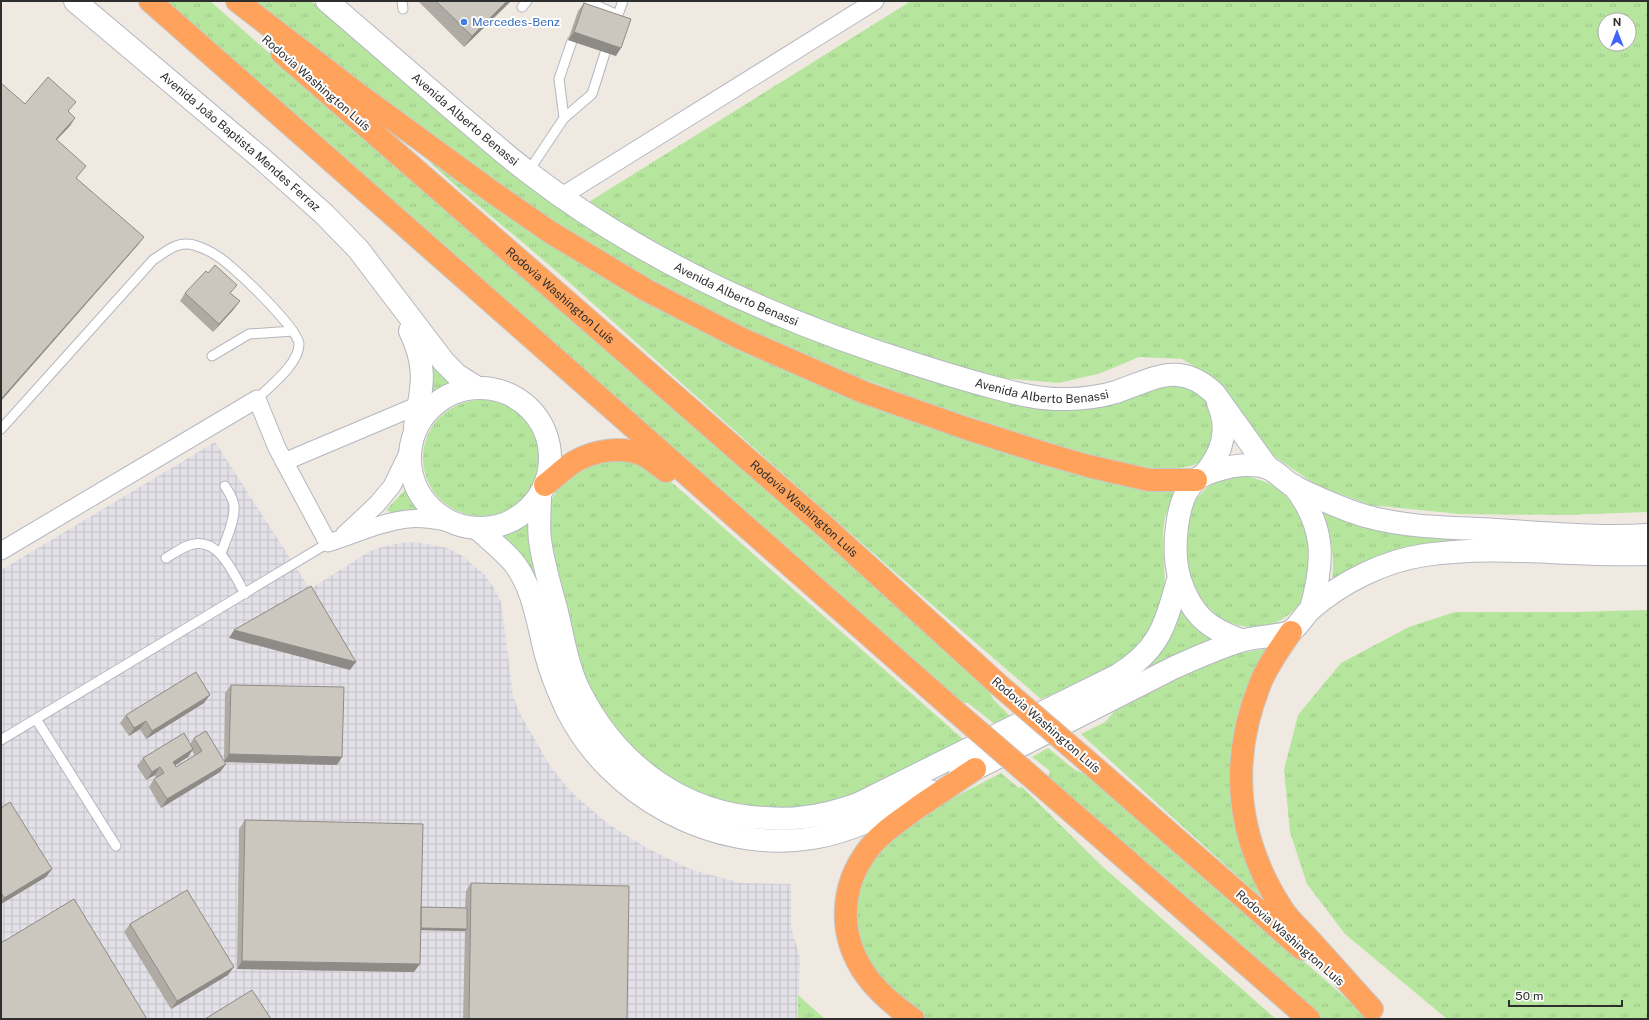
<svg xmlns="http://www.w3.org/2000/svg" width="1649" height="1020" viewBox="0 0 1649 1020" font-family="'Public Sans',sans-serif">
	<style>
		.industrial { fill: url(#industrial-grid) }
		.grass { fill: url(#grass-tufts); fill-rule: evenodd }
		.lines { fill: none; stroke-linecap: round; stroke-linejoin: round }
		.lane-casing { stroke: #b4b7c1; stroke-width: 11 }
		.street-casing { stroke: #b4b7c1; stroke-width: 19 }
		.secondary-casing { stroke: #b4b7c1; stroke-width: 24 }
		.highway-casing { stroke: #c9c9c9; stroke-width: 24 }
		.lane { stroke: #fff; stroke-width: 9 }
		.street { stroke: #fff; stroke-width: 17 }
		.secondary { stroke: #fff; stroke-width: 22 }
		.highway { stroke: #ffa35c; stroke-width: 22 }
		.highway-bridge-casing { stroke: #c9c9c9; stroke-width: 24; stroke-linecap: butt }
		.highway-bridge { stroke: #ffa35c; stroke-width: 22 }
		.wall { fill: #afaba4; fill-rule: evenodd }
		.shaded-wall { fill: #8e8b86 }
		.building { fill: #cbc7bf; stroke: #8e8b86 }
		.shop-dot { fill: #3f7fe0; stroke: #fff; stroke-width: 1.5 }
		.labels { text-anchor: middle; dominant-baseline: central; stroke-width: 4; stroke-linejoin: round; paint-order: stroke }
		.shop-label { font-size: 12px; fill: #366cbe; stroke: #fff; text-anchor: start }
		.street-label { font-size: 12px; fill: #2e2e2e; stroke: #fff }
	</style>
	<defs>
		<pattern id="industrial-grid" width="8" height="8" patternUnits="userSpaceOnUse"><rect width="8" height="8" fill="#e3e1e8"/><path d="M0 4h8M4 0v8" fill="none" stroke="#c3c1c7"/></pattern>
		<pattern id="grass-tufts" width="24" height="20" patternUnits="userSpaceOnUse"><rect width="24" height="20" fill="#b6e59e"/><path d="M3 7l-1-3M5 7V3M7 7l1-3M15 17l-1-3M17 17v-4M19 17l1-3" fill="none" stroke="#9dc588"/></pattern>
	</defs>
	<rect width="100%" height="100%" fill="#efe9e1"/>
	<path class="industrial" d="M215,442L310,589L370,551L385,546L401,543L416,542L447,548L461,555L485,575L494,588L501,602L513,695L519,712L549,764L569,790L608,824L647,848L692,870L741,883L791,884V927L800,958L798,1019H1V570Z"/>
	<path class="grass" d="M162,1H210L985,682L993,699L1011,717L996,725L968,703H960Z
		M248,1H311L481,149L528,186L559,208L671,276L725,303L781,328L870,361L930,380L1069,410L1096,408L1117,404L1163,386H1179L1195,392L1207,401L1218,426L1202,462C1177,473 1146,469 1120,463C1035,439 951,413 869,381L864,384L765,342L599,256Z
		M911,1H1648V512L1564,515L1460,514L1370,505L1316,485L1264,449L1205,373L1182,359L1139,357L1101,373L1059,383L1000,378L887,349L730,290L584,205ZM1605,20H1629V44H1605Z
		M414,147L773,361L1177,487L1165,517L1163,532L1165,590L1155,622L1136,651L1109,670L1041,699C885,565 731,428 579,291C524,242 466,198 414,147Z
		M435,361L455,382L441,388L430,396L429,368Z
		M423 458a58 58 0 1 1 116 0a58 58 0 1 1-116 0Z
		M626,456L662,475L676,486L964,740L845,801L797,810L734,805L691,790L650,764L630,746L613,726L596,701L585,677L546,537V510L558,488L581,467Z
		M1246,476C1261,480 1273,483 1284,494C1311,521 1322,585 1292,612C1281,622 1267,627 1253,627C1200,627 1179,566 1188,522C1189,517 1189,511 1191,507C1195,498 1206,488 1214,483C1223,478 1236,477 1246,476Z
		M408,487L423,512L393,513L386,510Z
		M1321,507L1506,538L1332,582C1335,554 1331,534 1321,507Z
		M533,518L543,588L538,591L501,538Z
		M1180,605L1220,642L1126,678Z
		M1648,610V1019H1447L1345,934L1307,884L1290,832L1284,770L1298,715L1341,663L1409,627L1455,612H1572Z
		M1273,647L1244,711L1263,897L1257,894L1081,734L1105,722L1121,704L1209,662L1228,656Z
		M1048,748L1075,770L1091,776L1370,1019H1321L1048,778L1050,771L1032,757Z
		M1001,773L1019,788L1022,787L1103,867L1276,1019H926L907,1006L865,965L852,915L864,867L908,821Z
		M798,995L825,1019H798Z"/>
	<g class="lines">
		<g class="lane-casing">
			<path id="lane" d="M402,1L403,9
				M589,2L618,15
				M522,7L527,1
				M616,20L623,1
				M564,118L559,79L572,41
				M528,172L564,118L592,94L605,53
				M212,356L249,334L293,331
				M1,429L153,260C167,251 176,241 194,245C200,247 208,250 214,254C230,262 298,328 299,344C299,364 270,386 257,399
				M221,554C225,541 235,521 234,507C234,499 229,493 225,486
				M166,558C173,554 180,549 187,546C218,533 233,573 245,594
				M36,719L116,846
				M1,740L328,543"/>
		</g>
		<g class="street-casing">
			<path id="street" d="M562,196L875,1
				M284,462L419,405L438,401
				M344,535L377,504L392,486L409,451
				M1,551L257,399L277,448L328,543C354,535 381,522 408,519C424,517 440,521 455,524"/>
		</g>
		<g class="secondary-casing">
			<g id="secondary">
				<path id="s1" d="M75,1L261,158L324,214L358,249L444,362L457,375L476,387"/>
				<path id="s2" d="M327,1C371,39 414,76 458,114C481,133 504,154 528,172C643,261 780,322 918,365C943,373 969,381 996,388C1018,394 1042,400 1066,399C1082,399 1099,397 1116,392C1154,379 1179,360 1214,393L1268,468"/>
				<path d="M410,331C428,368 422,388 415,426"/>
				<circle cx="480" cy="458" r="70"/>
				<path d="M1204,475C1222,453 1230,430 1218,403"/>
				<path d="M1294,486C1326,528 1324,561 1311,609"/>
				<path d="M540,495C540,510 538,525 540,540C543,563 550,586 556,608C563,636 567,666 580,692C617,765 684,815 766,818C779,819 793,819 805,817C824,815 841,810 858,804L1118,675C1162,648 1165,623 1179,577"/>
				<path d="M478,529C490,540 504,551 514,563C534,589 538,625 546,655C551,674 558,691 566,708C609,797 715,854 813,838C855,831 892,810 930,791"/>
				<path d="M1241,640C1207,628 1192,615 1180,580C1172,554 1174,498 1197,479C1204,474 1213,471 1221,469C1235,465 1254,463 1268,468C1278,472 1285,482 1295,487C1313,496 1332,504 1350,511C1396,528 1447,527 1495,530C1546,533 1597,538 1648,535"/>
				<path d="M959,777L1173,668C1195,658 1218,648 1240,641C1252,637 1283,636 1291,631C1299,626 1304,615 1311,609C1342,582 1384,561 1425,555C1499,544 1574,557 1648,554"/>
			</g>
		</g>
		<g class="highway-casing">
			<g id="highway">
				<path d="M150,1L955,711"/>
				<path d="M237,1L362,97L488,189L550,232L646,290L740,338L863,392L965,428L1050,455L1088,466L1149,480H1196"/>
				<path id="s3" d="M282,53L821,523L1000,686"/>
				<path d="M545,485C555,478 564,468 574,462C594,450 622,446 643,455C651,459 659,466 666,471"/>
				<path d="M1291,632C1280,648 1267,666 1260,684C1229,762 1236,836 1281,907C1288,919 1300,929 1309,939C1330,962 1351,986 1372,1009"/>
				<path d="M1085,759L1302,949"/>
				<path d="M1035,780L1309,1019"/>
				<path d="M913,1019C896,1007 880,994 868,978C837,937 839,886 870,847C883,831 901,820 917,808C936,795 956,782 975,769"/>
			</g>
		</g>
		<use href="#lane" class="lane"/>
		<use href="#street" class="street"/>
		<use href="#secondary" class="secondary"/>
		<use href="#highway" class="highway"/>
		<g class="highway-bridge-casing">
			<path id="highway-bridge" d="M1000,686L1085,759
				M955,711L1035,780"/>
		</g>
		<use href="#highway-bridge" class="highway-bridge"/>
	</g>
	<path class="wall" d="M418,1H511L464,47Z
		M584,3L616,56L568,40L578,11Z
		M185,293L231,294L234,309L213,332L180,301Z
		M231,685L337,765L225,762L226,764L220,772L161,808L149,787L154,779L156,778L155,775L146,780L137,766L143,758L190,744L194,738L224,761L225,693ZM192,751L195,756L176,767L175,765L188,757Z
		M204,703L146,739L140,729L129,736L120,723L126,715Z
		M1,808L52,869L46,877L1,904Z
		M245,820L421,907L465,908L466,891L471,883L627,1019H463L465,931L421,930L414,972L237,969L239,829Z
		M130,924L228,975L171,1009L124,932Z"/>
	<path class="shaded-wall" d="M507,1H511L464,47L472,36Z
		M574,32L621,48L616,56L568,40Z
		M75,118L70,126L50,147L56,139Z
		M144,237L138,245L1,401V399Z
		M240,301L234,309L213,332L219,324Z
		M234,630L356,662L350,670L229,638Z
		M210,695L204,703L146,739L152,731Z
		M146,721L140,729L129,736L134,728Z
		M193,749L188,757L168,770L173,762Z
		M229,754L342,757L337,765L224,762Z
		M226,764L220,772L161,808L167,799Z
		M160,767L155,775L146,780L152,772Z
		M52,869L46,877L1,904V902L4,898Z
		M417,928L467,929L465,931L415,930Z
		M242,961L420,964L414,972L237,969Z
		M234,967L228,975L171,1009L177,1001Z"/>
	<path class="building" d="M436,1H507L472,36Z
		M584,3L631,19L621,48L574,32Z
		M48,77L76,102L68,111L75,118L56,139L86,166L76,178L144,237L1,399V83L25,104Z
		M215,265L237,285L230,293L240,301L219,324L185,293L206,271L208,273Z
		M311,586L356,662L234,630Z
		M196,672L210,695L152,731L146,721L134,728L126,715Z
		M231,685L344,687L342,757L229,754Z
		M206,731L226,764L167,799L154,779L164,773L160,767L152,772L143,758L184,733L193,749L173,762L176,767L202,751L194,738Z
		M10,802L52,869L4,898L1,892V808Z
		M245,820L423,824L420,964L242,961Z
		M471,883L629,886L627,1019H469Z
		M187,890L234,967L177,1001L130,924Z
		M74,899L147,1019H1V943Z
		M421,907L467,908V929L421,928Z
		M252,990L271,1019H205Z"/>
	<circle class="shop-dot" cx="464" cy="22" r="4"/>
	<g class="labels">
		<g class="shop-label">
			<text x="472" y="22">Mercedes-Benz</text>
		</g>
		<g class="street-label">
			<text transform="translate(316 83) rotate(41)">Rodovia Washington Luís</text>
			<text stroke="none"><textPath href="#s2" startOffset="182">Avenida Alberto Benassi</textPath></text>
			<text stroke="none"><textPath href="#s1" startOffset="217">Avenida João Baptista Mendes Ferraz</textPath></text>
			<text stroke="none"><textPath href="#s2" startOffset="506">Avenida Alberto Benassi</textPath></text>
			<text stroke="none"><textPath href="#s3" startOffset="369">Rodovia Washington Luís</textPath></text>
			<text stroke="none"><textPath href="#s2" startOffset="829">Avenida Alberto Benassi</textPath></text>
			<text stroke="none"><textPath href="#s3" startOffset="693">Rodovia Washington Luís</textPath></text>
			<text transform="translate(1046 725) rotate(41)">Rodovia Washington Luís</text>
			<text transform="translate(1290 938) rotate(41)">Rodovia Washington Luís</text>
		</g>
	</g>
	<rect width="1649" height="1020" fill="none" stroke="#2e2e2e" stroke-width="4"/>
	<g transform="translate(1617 32)"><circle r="19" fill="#ffffff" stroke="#ababab"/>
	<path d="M0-3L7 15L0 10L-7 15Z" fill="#4264fb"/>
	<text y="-6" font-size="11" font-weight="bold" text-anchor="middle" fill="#2e2e2e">N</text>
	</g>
	<path d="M1509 1000v6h113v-6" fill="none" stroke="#2e2e2e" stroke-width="2"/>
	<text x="1515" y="1000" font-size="12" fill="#2e2e2e" stroke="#ffffff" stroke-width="3" paint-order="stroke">50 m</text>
</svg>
